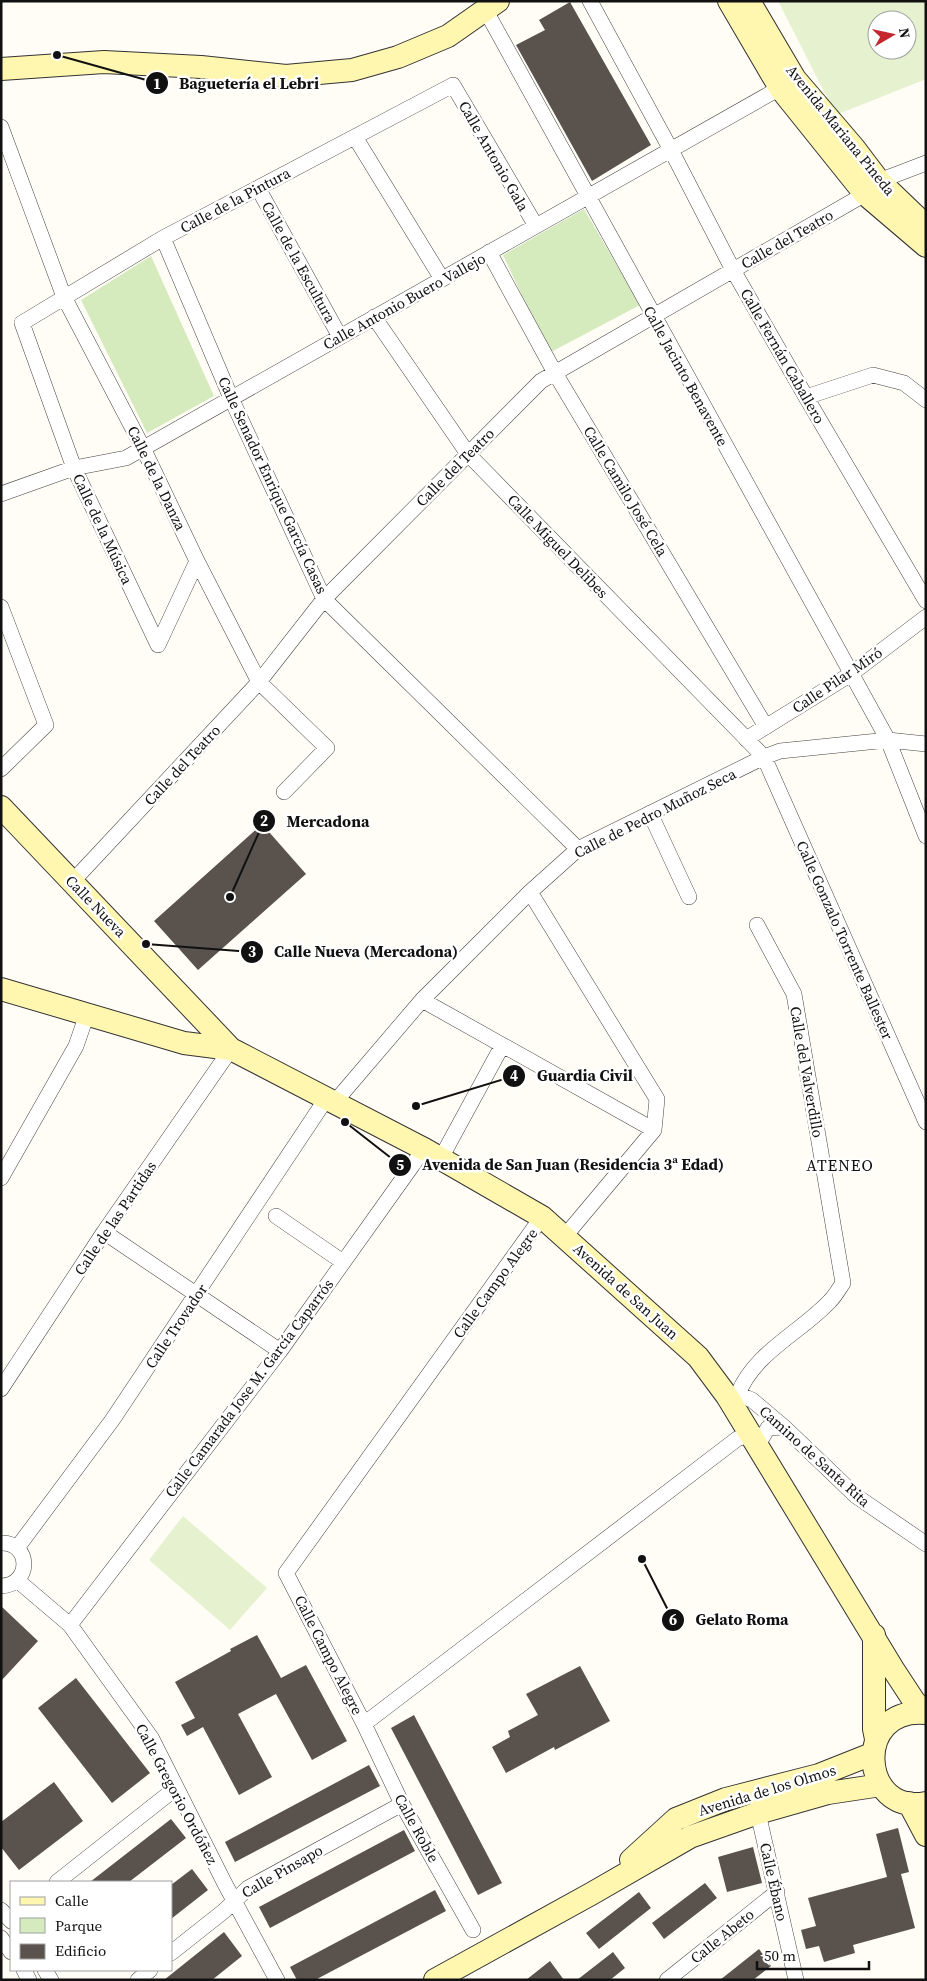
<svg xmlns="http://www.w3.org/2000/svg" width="927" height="1981" viewBox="0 0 927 1981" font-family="'Source Serif 4',serif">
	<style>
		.green { fill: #d5ebbd }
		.pitch { fill: #e6f2cf; fill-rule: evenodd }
		.building { fill: #5a524d }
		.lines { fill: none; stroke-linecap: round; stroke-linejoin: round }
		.street-casing { stroke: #444; stroke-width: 16 }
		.secondary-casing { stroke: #333; stroke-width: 24 }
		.street { stroke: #fff; stroke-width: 15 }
		.secondary { stroke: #fff6b0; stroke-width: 22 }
		.labels { text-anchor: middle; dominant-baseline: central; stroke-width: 5; stroke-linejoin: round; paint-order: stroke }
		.street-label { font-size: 15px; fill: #111; stroke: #fff }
		.neighbourhood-label { font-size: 16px; letter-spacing: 1px; fill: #111; stroke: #fff }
		.leader { fill: none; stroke: #111; stroke-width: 2 }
		.callout-dot { fill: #111; stroke: #fff; stroke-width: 2 }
		.mark-label { font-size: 15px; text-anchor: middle; font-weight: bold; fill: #fff }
		.callout-label { font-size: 16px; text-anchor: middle; font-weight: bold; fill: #111; stroke: #fff; stroke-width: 5; stroke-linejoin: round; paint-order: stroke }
	</style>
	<rect width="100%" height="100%" fill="#fffdf5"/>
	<path class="green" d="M584,209L640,305L549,353L503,255Z
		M151,256L214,396L147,433L81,300Z"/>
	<path class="pitch" d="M778,1H926V79L836,115ZM877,20H907V50H877Z
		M183,1516L267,1588L230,1630L149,1560Z"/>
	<path class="building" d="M570,2L651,145L592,181L516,45L545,30L539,20Z
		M262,824L306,874L198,970L154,921Z
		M1,1606L38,1641L1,1681Z
		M257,1635L281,1678L306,1665L347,1741L312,1760L276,1694L238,1714L272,1777L239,1795L203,1727L187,1736L181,1725L195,1718L175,1682L231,1651L230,1649Z
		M580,1666L610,1721L555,1750L554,1747L506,1773L492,1747L510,1737L508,1731L538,1715L526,1694Z
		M76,1678L150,1773L112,1803L38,1708Z
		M414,1715L502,1883L478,1895L391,1728Z
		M369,1765L380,1786L235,1862L225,1842Z
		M54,1782L83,1821L19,1870L1,1847V1822Z
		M171,1819L186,1838L129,1882H90Z
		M898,1828L909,1872L901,1874L915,1928L853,1945L855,1953L824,1962L819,1946L806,1949L801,1930L816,1926L808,1898L887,1877L876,1834Z
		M404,1830L415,1851L270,1928L259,1907Z
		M753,1847L762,1883L727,1892L718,1857Z
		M192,1869L208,1890L171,1919V1885Z
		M705,1883L717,1898L664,1939L652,1923Z
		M435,1890L446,1911L315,1980H297L290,1967Z
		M639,1892L651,1908L599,1949L586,1933Z
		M224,1932L242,1956L212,1980H164Z
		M759,1949L771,1966L753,1980H720Z
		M613,1952L625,1968L610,1980H577Z
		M550,1961L564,1980H526Z"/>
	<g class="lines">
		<g class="street-casing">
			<path id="street" d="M590,1L671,150L733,270L806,397L926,601
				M486,11L888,740L926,836
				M1,127L64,297L143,448L197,561L259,682L327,748L284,792
				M355,137L442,279
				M258,188L340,337
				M163,238L231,398L324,599L578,849
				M489,252L555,373L766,727
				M374,317L468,454L764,757L926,1122
				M806,397L873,375L904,383L926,400
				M1,494L74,468L126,458L787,84
				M197,561L158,645L74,468L22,323L163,238L453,85L536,226
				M1,607L46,725L1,769
				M746,739L851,674L926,617
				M650,813L689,897
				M73,881L259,682L324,599L541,381L865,194L879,181L926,163
				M530,892L657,1099L654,1130L565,1236
				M422,1000L654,1130
				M334,1103L422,1000L530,892L578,849L764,757L780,751L888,740L926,744
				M441,1158L502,1046
				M1,1178L76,1046L87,1014
				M276,1216L343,1262
				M542,1217L286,1573L364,1724L737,1439L750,1434
				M104,1232L280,1351
				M1,1389L104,1232L231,1049
				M738,1394C755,1352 800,1333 830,1301C835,1296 839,1289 843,1283L794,994L757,925
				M729,1396L738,1394L752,1400L784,1427L856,1496L926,1544
				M757,1446L768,1428L784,1427
				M1,1543C31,1542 32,1585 1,1586
				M17,1548L113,1419L326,1099
				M17,1580L70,1625L152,1739L225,1884L277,1980
				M70,1625L280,1351L424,1149
				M364,1724L402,1804L473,1930
				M758,1813L796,1980
				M57,1882L176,1788
				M1,1910L11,1921
				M1,1938L11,1952
				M171,1953L224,1911L248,1888L402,1804
				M24,1970L29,1980
				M45,1970L51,1980
				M138,1980L150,1970
				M667,1980L777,1892"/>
		</g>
		<g class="secondary-casing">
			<path id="secondary" d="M729,1L780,88L865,194L926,246
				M749,1L795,79L854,148L879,181L926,226
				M1,69L104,62L201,67L286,76L352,70L398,57L448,36L498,1
				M1,807L231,1049L424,1149L542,1217L698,1357L727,1396L893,1669L914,1701L925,1713
				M1,989L184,1043L231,1049
				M874,1635V1729L876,1739
				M926,1713C852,1706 860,1816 926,1803
				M909,1803L926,1835
				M631,1860L676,1819L726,1799L819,1775L872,1754
				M435,1980L591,1894L690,1837L758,1813L828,1793L881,1785"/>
		</g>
		<use href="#street" class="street"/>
		<use href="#secondary" class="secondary"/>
	</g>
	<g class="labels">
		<g class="street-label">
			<text transform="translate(841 130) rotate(51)">Avenida Mariana Pineda</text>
			<text transform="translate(494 156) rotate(60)">Calle Antonio Gala</text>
			<text transform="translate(235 200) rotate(-28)">Calle de la Pintura</text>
			<text transform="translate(787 239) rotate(-30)">Calle del Teatro</text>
			<text transform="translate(299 262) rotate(61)">Calle de la Escultura</text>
			<text transform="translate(404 301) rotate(-29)">Calle Antonio Buero Vallejo</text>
			<text transform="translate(783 356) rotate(60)">Calle Fernán Caballero</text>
			<text transform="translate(686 376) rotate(61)">Calle Jacinto Benavente</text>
			<text transform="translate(455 467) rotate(-45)">Calle del Teatro</text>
			<text transform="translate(157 478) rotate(64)">Calle de la Danza</text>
			<text transform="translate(273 485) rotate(65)">Calle Senador Enrique García Casas</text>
			<text transform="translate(626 491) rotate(59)">Calle Camilo José Cela</text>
			<text transform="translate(103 529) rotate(65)">Calle de la Música</text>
			<text transform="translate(558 546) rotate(46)">Calle Miguel Delibes</text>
			<text transform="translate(837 680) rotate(-34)">Calle Pilar Miró</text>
			<text transform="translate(182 765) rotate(-47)">Calle del Teatro</text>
			<text transform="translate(655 813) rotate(-27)">Calle de Pedro Muñoz Seca</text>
			<text transform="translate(96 906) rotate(46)">Calle Nueva</text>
			<text transform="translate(845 940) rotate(66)">Calle Gonzalo Torrente Ballester</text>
			<text transform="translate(807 1072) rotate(80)">Calle del Valverdillo</text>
			<text transform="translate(115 1218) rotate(-56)">Calle de las Partidas</text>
			<text transform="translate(495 1283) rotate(-54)">Calle Campo Alegre</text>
			<text transform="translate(626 1291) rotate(42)">Avenida de San Juan</text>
			<text transform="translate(176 1326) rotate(-56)">Calle Trovador</text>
			<text transform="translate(249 1388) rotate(-53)">Calle Camarada Jose M. García Caparrós</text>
			<text transform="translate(815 1456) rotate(42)">Camino de Santa Rita</text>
			<text transform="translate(329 1655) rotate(63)">Calle Campo Alegre</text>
			<text transform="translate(767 1790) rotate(-17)">Avenida de los Olmos</text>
			<text transform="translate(177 1794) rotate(62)">Calle Gregorio Ordóñez</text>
			<text transform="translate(417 1828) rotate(61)">Calle Roble</text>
			<text transform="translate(282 1871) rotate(-30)">Calle Pinsapo</text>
			<text transform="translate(774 1882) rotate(77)">Calle Ébano</text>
			<text transform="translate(722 1936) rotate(-39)">Calle Abeto</text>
		</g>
		<g class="neighbourhood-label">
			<text x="840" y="1165">ATENEO</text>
		</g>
	</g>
	<path class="leader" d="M57 55L157 83M230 897L264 821M146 944L252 952M416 1106L514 1076M345 1122L400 1165M642 1559L673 1620"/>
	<g class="callout-dot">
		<circle cx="57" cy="55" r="5"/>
		<circle cx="230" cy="897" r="5"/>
		<circle cx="146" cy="944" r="5"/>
		<circle cx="416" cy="1106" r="5"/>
		<circle cx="345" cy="1122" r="5"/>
		<circle cx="642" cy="1559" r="5"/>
		<circle cx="157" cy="83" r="12"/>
		<circle cx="264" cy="821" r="12"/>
		<circle cx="252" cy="952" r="12"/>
		<circle cx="514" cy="1076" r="12"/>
		<circle cx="400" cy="1165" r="12"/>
		<circle cx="673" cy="1620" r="12"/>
	</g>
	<g class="mark-label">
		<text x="157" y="89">1</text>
		<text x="264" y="826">2</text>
		<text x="252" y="957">3</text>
		<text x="514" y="1081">4</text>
		<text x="400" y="1170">5</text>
		<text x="673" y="1625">6</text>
	</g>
	<g class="callout-label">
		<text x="249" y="89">Baguetería el Lebri</text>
		<text x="328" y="827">Mercadona</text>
		<text x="366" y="957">Calle Nueva (Mercadona)</text>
		<text x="585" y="1081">Guardia Civil</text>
		<text x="573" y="1170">Avenida de San Juan (Residencia 3ª Edad)</text>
		<text x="742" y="1625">Gelato Roma</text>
	</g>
	<rect width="927" height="1981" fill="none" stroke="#111111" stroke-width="5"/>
	<rect x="10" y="1881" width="162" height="90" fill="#ffffff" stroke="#a0a0a0"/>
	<rect x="20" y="1897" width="25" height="8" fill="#fff6b0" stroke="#a0a0a0"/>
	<text x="55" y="1906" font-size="15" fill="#111111">Calle</text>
	<rect x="20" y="1918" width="25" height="15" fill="#d5ebbd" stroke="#a0a0a0"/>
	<text x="55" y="1931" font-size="15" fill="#111111">Parque</text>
	<rect x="20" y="1944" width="25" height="15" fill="#5a524d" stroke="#a0a0a0"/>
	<text x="55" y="1956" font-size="15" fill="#111111">Edificio</text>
	<g transform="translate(892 35) rotate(81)"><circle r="24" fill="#ffffff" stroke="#a0a0a0"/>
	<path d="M0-4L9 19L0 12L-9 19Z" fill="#c4262e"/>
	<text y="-8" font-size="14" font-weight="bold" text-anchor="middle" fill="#111111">N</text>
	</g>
	<path d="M757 1961v8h112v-8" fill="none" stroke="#111111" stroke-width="2.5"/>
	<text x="764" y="1961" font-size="15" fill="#111111" stroke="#ffffff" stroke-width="4" paint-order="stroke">50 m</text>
</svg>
